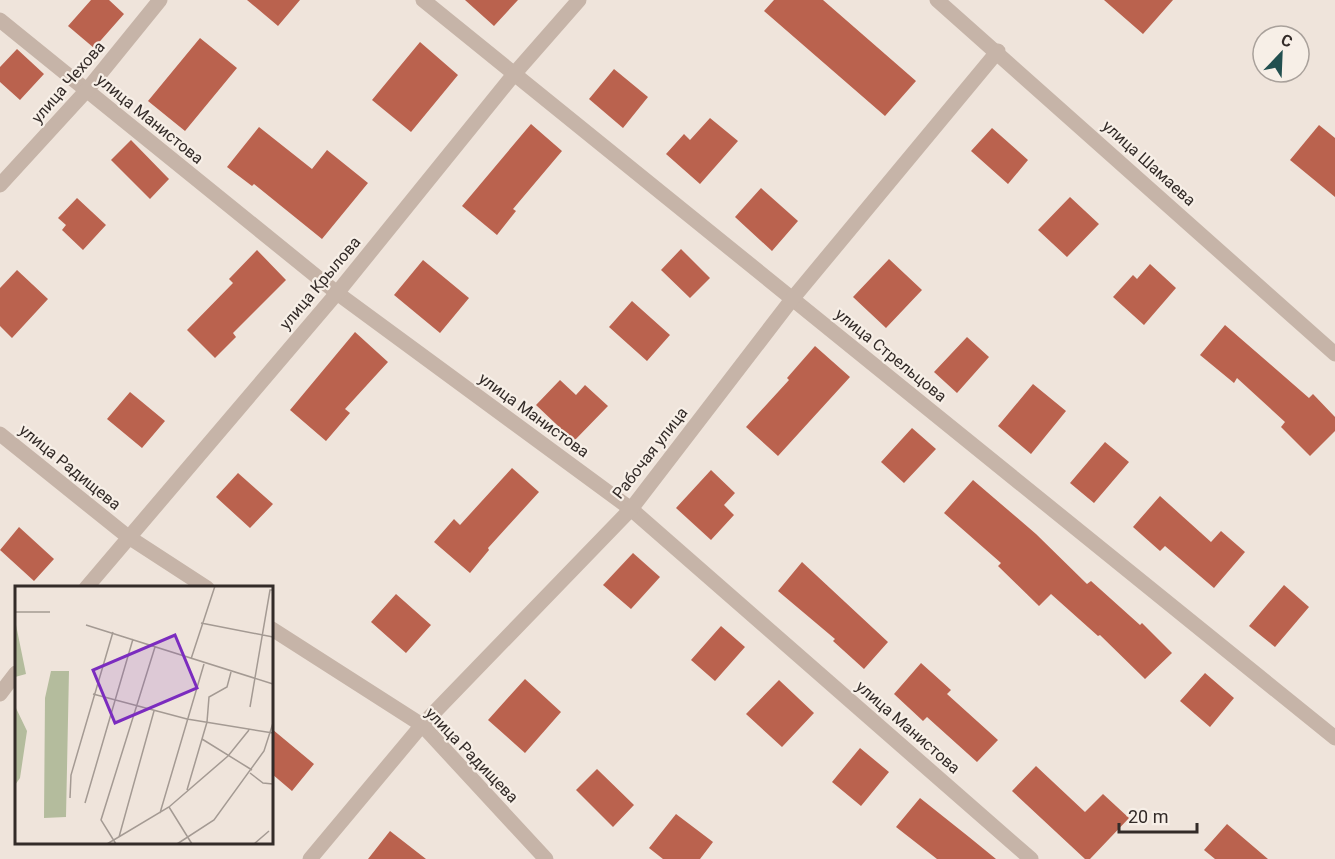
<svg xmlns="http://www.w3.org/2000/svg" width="1335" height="859" viewBox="0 0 1335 859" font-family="Roboto,sans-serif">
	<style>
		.building { fill: #ba624e }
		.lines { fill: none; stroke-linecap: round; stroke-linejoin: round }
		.lane { stroke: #c6b4a8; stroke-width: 15 }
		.street { stroke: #c6b4a8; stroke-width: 15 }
		.labels { text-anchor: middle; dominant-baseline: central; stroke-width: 4.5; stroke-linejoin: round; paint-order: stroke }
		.street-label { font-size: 16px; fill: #332b28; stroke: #f7efe7 }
		.inset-road { fill: none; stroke: #a49a93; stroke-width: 1.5 }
		.view { fill: #7b2cbf; fill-opacity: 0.15; stroke: #7b2cbf; stroke-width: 3 }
		.inset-edge { fill: none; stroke: #332b28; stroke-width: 3 }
	</style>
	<rect width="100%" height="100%" fill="#efe4db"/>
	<path class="building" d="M91,0H109L124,14L94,48L68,26Z
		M247,0H300L278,26Z
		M465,0H518L494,26Z
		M774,0H823L916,81L885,116L764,11Z
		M1104,0H1173L1143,34Z
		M200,38L237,68L185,131L148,101Z
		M420,42L458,75L411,132L372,100Z
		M17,49L44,74L20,100L0,82V67Z
		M614,69L648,97L623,128L589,99Z
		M710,118L738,141L700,184L666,154L684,134L690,140Z
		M531,124L562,151L513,209L516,211L497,235L462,206Z
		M1319,125L1335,138V197L1290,160Z
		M259,127L312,169L327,150L368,183L322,239L254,184L252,186L227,167Z
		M992,128L1028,160L1008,184L971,151Z
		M131,140L169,179L150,199L111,160Z
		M761,188L798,221L772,251L735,217Z
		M1070,197L1099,224L1067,257L1038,230Z
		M77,198L106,225L83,250L62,230L66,225L58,218Z
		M681,249L710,278L690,298L661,270Z
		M257,250L286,280L233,333L236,337L215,358L187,330L233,283L229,279Z
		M889,259L922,290L886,328L853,297Z
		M423,260L469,298L440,333L394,295Z
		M1150,264L1176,288L1144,325L1113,297L1133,275L1137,279Z
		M17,270L48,299L12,338L0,326V288Z
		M632,301L670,335L647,361L609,327Z
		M1225,325L1309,398L1313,394L1335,417V431L1310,456L1281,427L1285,422L1237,378L1234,383L1200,355Z
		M355,332L388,362L345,409L350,413L326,441L290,410Z
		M967,337L989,357L957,393L934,372Z
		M815,346L850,377L778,456L746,427L789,380L787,378Z
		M560,380L576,395L585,385L608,406L574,441L536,405Z
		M1033,384L1066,411L1031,454L998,426Z
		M130,392L165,421L142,448L107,419Z
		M912,428L936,449L904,483L881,462Z
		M1105,442L1129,462L1094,503L1070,483Z
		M512,468L539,492L488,548L489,550L470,573L434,542L454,519L460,525Z
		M711,470L735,493L724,505L734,515L711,540L676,508Z
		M238,473L273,504L250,528L216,497Z
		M973,480L1036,534L1087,584L1091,581L1140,625L1142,623L1172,653L1145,679L1100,635L1098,636L1051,594L1039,606L998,566L1001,563L944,513Z
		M1160,496L1211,542L1221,531L1245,552L1214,588L1165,546L1160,551L1133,527Z
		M19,527L54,559L34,581L0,550Z
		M633,553L660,577L631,609L603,585Z
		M802,562L888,642L864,669L833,641L835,639L778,591Z
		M1284,585L1309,607L1275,647L1249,626Z
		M396,594L431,625L406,653L371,622Z
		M721,626L745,647L715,681L691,660Z
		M921,663L951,690L947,694L998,740L977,762L927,717L923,721L894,694Z
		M1205,673L1234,698L1210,727L1180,701Z
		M525,679L561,712L525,753L488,720Z
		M779,680L814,713L782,747L746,714Z
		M272,729L314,764L292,791L272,774Z
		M860,748L889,772L861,806L832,782Z
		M1036,766L1085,812L1103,794L1129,818L1090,859H1085L1012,791Z
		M597,769L634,805L613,827L576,790Z
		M920,798L969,837L996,859H937L896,827Z
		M676,814L713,842L700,859H663L649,848Z
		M1227,824L1268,859H1215L1204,850Z
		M390,831L426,859H368Z"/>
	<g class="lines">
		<path class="lane" d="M423,0L1335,738
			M0,20L337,293L631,509L1031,859"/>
		<path class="street" d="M937,0L1335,354
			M0,185L87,90L160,0
			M0,434L127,536L207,588
			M86,588L337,293L515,73L579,0
			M272,629L422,725L546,859
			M0,694L16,673
			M310,859L422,725L631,509L793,298L998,51"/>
	</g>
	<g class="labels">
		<g class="street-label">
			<text transform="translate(68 82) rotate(-49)">улица Чехова</text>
			<text transform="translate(150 119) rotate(39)">улица Манистова</text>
			<text transform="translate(1149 163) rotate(42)">улица Шамаева</text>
			<text transform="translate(320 283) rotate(-50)">улица Крылова</text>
			<text transform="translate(891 355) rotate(39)">улица Стрельцова</text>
			<text transform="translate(534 415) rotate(36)">улица Манистова</text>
			<text transform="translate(650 453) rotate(-52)">Рабочая улица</text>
			<text transform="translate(70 467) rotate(39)">улица Радищева</text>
			<text transform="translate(908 727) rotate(41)">улица Манистова</text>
			<text transform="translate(472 755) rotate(46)">улица Радищева</text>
		</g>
	</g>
	<g transform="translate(15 586)">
		<rect width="258" height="258" fill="#efe4db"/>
		<path d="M0,34L11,88L0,91ZM36,85H54L51,231L29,232L30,112ZM0,120L12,145L5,192L0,199Z" fill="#b4bc9d"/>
		<path class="inset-road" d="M0,26H35M186,37L258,51M71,39L258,98M176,73L200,0M78,108L172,133L258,147M235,121L255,4H258M187,153L237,184M235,187L248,197L258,198M172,204L192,136L194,111L212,101L216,86M55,212L56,189L98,46M70,217L118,53M154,221L177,258M145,227L189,78M104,251L139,125M92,258L154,221L213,170L234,144M101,258L86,234L140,61M162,258L199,234L249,165L258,137M239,258L254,245"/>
		<path class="view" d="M160,49L182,102L100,137L78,84Z"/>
		<rect width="258" height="258" class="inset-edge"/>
	</g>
	<g transform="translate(1281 54) rotate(23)"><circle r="28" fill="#f7efe7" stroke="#a9a19b" stroke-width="1.5"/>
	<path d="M0-4.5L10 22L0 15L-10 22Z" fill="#225050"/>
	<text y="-9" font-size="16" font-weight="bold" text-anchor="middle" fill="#332b28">С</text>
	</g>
	<path d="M1119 823v9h78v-9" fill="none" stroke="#332b28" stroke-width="3"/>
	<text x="1128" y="823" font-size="18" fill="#332b28" stroke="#f7efe7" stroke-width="4.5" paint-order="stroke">20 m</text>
</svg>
